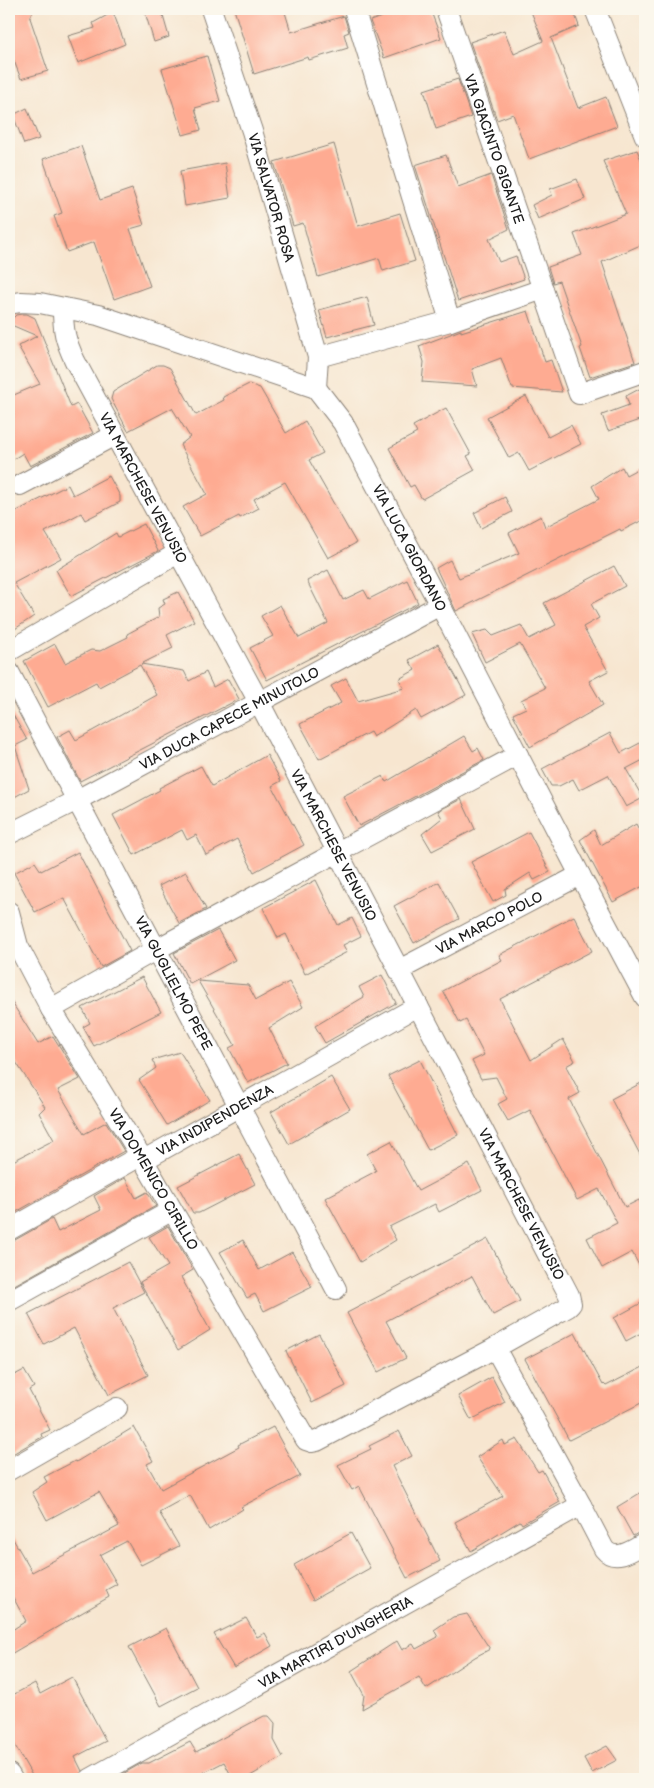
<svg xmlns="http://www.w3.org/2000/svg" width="654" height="1788" viewBox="0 0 654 1788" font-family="'Balsamiq Sans',sans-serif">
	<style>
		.building { fill: #feab92 }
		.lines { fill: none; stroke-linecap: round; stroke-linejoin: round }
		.minor-casing { stroke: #8a8176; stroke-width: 22 }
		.minor { stroke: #fff; stroke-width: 20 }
		.labels { text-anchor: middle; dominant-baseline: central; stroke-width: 5; stroke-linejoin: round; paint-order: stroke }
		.street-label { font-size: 14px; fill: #1c1c1c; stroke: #fbf7ec }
	</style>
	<rect width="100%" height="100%" fill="#fbf7ec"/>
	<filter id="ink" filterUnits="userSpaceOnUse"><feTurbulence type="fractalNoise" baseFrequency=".02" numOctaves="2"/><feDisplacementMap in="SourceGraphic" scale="10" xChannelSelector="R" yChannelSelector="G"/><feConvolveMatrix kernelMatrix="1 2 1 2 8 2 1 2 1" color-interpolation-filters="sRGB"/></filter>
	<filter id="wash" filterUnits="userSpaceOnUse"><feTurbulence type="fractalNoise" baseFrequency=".0096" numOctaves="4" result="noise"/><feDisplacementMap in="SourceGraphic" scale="20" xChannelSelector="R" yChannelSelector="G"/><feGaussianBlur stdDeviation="1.12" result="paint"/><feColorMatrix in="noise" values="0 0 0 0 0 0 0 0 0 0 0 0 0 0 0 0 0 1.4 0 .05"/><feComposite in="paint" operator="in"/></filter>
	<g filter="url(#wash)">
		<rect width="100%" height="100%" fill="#f7e6d0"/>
		<g id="blocks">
			<path class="building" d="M9,9H34L30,18L48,71L21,79L11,53H9Z
				M144,9H161L169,37L154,42Z
				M234,9H284L291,32L344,16L349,32L344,34L348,48L309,60L308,57L254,74Z
				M404,9H430L441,38L384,58L370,21Z
				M530,9H573L579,26L551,38L578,108L606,97L617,126L529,159L513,114L497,120L470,42L504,30L514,54L543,41Z
				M113,12L125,44L78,63L68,36L95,28L93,23Z
				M207,56L220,101L195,108L201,130L183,135L162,69Z
				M458,79L471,117L436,129L424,90Z
				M27,108L39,139L24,144L13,115Z
				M334,144L358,226L400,213L415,261L383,271L379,258L318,277L303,223L293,226L274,162Z
				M81,146L100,200L132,189L144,225L130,229L150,286L114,299L94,242L67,252L54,216L62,213L43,159Z
				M637,150L645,169V243L602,262L635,362L590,377L580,348L582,347L559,281L553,283L548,267L582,255L574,234L626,214L603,161Z
				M446,155L458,187L491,175L509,229L489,239L499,262L516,256L524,279L458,301L415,165Z
				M225,163L230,198L185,206L180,171Z
				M577,179L585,199L538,219L532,205L552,195L550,189Z
				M367,297L374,325L327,337L319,310Z
				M528,311L545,362L551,360L562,392L512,388L501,358L472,369L477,386L422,382L424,362L419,346L461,330V332Z
				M22,314H27L35,318L71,407L77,404L93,433L30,466L23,453L9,462V397L40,384L18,346L37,336L9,324V322L16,315Z
				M157,365H163L170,368L196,415L224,400L223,397L249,384L260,388L286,433L305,421L323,453L309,460L356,543L328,558L285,482L254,499L259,508L240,518L239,516L200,536L183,507L207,494L180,445L190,437L172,408L128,431L111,399L113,392Z
				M645,386V418L608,431L602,415L629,405L626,396Z
				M526,396L548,437L571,425L581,444L529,471L519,453L509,458L487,417Z
				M446,408L471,454L467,456L475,470L422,499L414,485L410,487L389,448L417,433L413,426Z
				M645,465V519L621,531L620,529L456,611L436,568L450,560L459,578L519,553L509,533L541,516L545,527L599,499L592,486L622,467L626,475Z
				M109,476L120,496V502L85,520L81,513L45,532L61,558L14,583L34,616L9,633V515L68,485L73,495Z
				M505,497L512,512L481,528L474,513Z
				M144,524L158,551L71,596L56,570L116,533L118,537Z
				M614,566L625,586L591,604L599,618L583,627L608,671L589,681L603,705L530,747L513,714L526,708L521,700L545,688L520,644L485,662L472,634L487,630L493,636L521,625L529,639L556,625L544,603Z
				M328,570L343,600L364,590L369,599L407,580L418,603L267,680L250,648L273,636L261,616L280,605L299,638L328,623L307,581Z
				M178,592L194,621L167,635L173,648L141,664L184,671L189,681L206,672L213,687L228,679L239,699L80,781L57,737L70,730L76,740L157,695L140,665L99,687L96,682L48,707L24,661L55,644L65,663L91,650L100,651L128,637L127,634L159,617L158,608L165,604L163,599Z
				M438,644L466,695L421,719L416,710L373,737L370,732L319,759L300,724L341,703L331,686L346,678L358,701L404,688L399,679L415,670L409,660Z
				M9,708L27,740L15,746L29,789L9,800Z
				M610,733L621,753L640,743L645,752V759L626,769L643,798L626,807L608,775L579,790L573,779L559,786H551L542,769Z
				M464,736L473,751L478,748L484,760L359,826L343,796L383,776L386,782Z
				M267,755L281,781L272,786L304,845L254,872L237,839L206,855L196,835L187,840L182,830L134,855L113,815L160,790L159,788L201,766L212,786Z
				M461,799L475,829L432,851L422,834L442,818L438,811Z
				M636,824L645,841V885L613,902L580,840L594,830L601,845Z
				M529,832L550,872L534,880L530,873L505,889L506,895L493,902L471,862Z
				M78,852L130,951L101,967L64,898L35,912L14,873L35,862L41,871Z
				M186,872L206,909L179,923L159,886Z
				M316,880L338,925L352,918L361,936L343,945L347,952L305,974L286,934L278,938L263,908Z
				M439,882L459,919L414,943L394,906Z
				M574,916L592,951L500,999L531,1060L563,1039L575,1061L566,1066L580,1093L569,1099L625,1207L639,1200L645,1212V1277L632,1252L602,1268L587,1238L617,1223L599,1189L577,1200L530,1110L508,1121L498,1104L507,1099L496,1077L481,1079L472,1061L484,1055L466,1020L460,1023L443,991L502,960L499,955Z
				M218,930L235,960L190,984L174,953Z
				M382,975L396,1003L325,1043L315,1026L364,997L359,987Z
				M142,977L161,1012L94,1046L83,1027L90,1023L82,1008Z
				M198,981L248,985L256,1000L289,982L303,1007L269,1028L287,1063L248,1083L229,1048L235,1045Z
				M9,998L38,1044L53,1036L80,1079L58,1090L84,1134L106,1122L124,1151L9,1216V1163L54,1140L39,1113L45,1107L14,1059L9,1062Z
				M180,1052L210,1100L167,1125L139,1080L156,1068L152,1060Z
				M420,1060L458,1135L428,1150L388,1076Z
				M331,1077L350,1109L289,1144L271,1112Z
				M645,1081V1164L611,1099Z
				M391,1141L418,1191L469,1164L482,1190L439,1212L435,1204L389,1227L396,1240L360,1262L325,1198L376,1171L367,1154Z
				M239,1154L255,1184L199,1213H193L178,1186Z
				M125,1178L136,1198L147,1192L156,1206L9,1288V1242L15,1240L52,1219L58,1232L101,1210L94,1196Z
				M168,1226L193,1270L181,1277L210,1330L178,1350L140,1282L168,1266L149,1237Z
				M488,1239L520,1301L493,1315L472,1276L386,1321L406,1358L378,1372L347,1313Z
				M243,1240L259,1270L292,1252L312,1287L264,1311L255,1294L247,1298L220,1252Z
				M128,1262L144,1292L113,1308L148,1375L109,1395L74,1328L44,1344L28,1314Z
				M645,1301V1331L626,1341L614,1318Z
				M575,1333L603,1385L604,1384L606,1386L645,1366V1401L569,1440L525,1359Z
				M319,1334L346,1386L312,1403L286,1351Z
				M24,1370L34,1387L29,1390L50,1430L41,1434L42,1437L9,1456V1378Z
				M492,1377L505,1402L471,1420L458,1396Z
				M134,1427L153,1461L147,1464L161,1489L239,1447L238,1445L273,1427L300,1476L241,1507L243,1509L209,1530L190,1495L159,1512L179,1546L141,1565L127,1541L100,1555L117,1584L106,1590L109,1597L9,1655V1632L26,1621L9,1590V1532L32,1572L119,1526L99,1492L47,1520L32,1492L47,1482L44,1477L75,1461L76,1462Z
				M399,1431L412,1456L392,1466L440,1561L407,1578L359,1486L352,1490L338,1465L371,1449L369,1446Z
				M517,1439L538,1472L542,1470L560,1502L522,1524L520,1521L471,1551L455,1522L503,1496L477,1457L503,1440L505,1445Z
				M645,1490V1529L633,1536L617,1507Z
				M351,1533L370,1568L313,1600L294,1565Z
				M467,1614L490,1649L475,1657L426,1689L419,1677L362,1709L364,1695L351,1671L397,1641L402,1650L413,1644L416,1649L438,1637L434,1630L453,1617Z
				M246,1618L257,1637L265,1633L272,1646L234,1668L214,1634Z
				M166,1628L197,1687L161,1706L129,1647Z
				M72,1677L106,1741L75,1757L82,1771L78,1779H34L9,1735V1697L35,1683L40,1694Z
				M264,1716H269L275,1723L274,1740L283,1757L245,1779H233L224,1762L191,1779H114L142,1763H149L190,1742L196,1752Z
				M607,1746L617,1760L592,1773L584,1758Z"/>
		</g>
	</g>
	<g filter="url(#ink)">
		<use href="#blocks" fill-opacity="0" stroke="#8a8176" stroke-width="1"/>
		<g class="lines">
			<g class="minor-casing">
				<g id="minor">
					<path id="s1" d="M211,9L252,131L318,357L316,388"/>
					<path d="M354,9L379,90"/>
					<path id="s2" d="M446,9L579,394L645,371"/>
					<path d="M595,9L645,136"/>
					<path d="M380,92L450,321"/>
					<path id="s3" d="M9,304L21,302L40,303L98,315L316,388L343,423L440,605L580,875L645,997"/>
					<path id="s4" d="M63,308C63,331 65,340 75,361L259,702L569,1295L571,1304L568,1307L495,1348"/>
					<path d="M318,357L450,321L543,289"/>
					<path d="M20,485L115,435"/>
					<path d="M9,651L178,553"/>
					<path id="s5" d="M9,672L336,1289"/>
					<path id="s6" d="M9,834L77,800L440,605"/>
					<path id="s7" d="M9,912L18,946L51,1009L142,1158L306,1440L312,1442L317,1441L495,1348L581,1505"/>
					<path id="s8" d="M399,970L580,875"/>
					<path d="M51,1009L155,950L518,755"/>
					<path id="s9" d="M9,1230L133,1160L151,1156L418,1006"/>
					<path d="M9,1301L169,1212"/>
					<path d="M9,1470L117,1408"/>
					<path d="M9,1774L12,1779"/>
					<path id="s10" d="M90,1779L581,1505L604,1549C615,1563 633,1550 645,1543"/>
				</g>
			</g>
			<use href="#minor" class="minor"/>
		</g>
	</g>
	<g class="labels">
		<g class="street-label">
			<text stroke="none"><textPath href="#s2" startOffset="148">VIA GIACINTO GIGANTE</textPath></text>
			<text stroke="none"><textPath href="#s1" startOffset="198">VIA SALVATOR ROSA</textPath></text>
			<text stroke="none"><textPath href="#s4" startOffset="199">VIA MARCHESE VENUSIO</textPath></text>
			<text stroke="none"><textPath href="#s3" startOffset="506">VIA LUCA GIORDANO</textPath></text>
			<text stroke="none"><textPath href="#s6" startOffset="249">VIA DUCA CAPECE MINUTOLO</textPath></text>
			<text stroke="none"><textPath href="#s4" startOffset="604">VIA MARCHESE VENUSIO</textPath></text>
			<text stroke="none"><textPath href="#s8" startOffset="102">VIA MARCO POLO</textPath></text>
			<text stroke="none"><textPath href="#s5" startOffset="352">VIA GUGLIELMO PEPE</textPath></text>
			<text stroke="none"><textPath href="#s9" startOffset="234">VIA INDIPENDENZA</textPath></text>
			<text stroke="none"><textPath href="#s7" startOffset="305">VIA DOMENICO CIRILLO</textPath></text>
			<text stroke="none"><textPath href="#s4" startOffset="1009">VIA MARCHESE VENUSIO</textPath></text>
			<text stroke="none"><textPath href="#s10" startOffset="281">VIA MARTIRI D'UNGHERIA</textPath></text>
		</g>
	</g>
	<rect width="654" height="1788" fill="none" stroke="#fbf7ec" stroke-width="30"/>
</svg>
